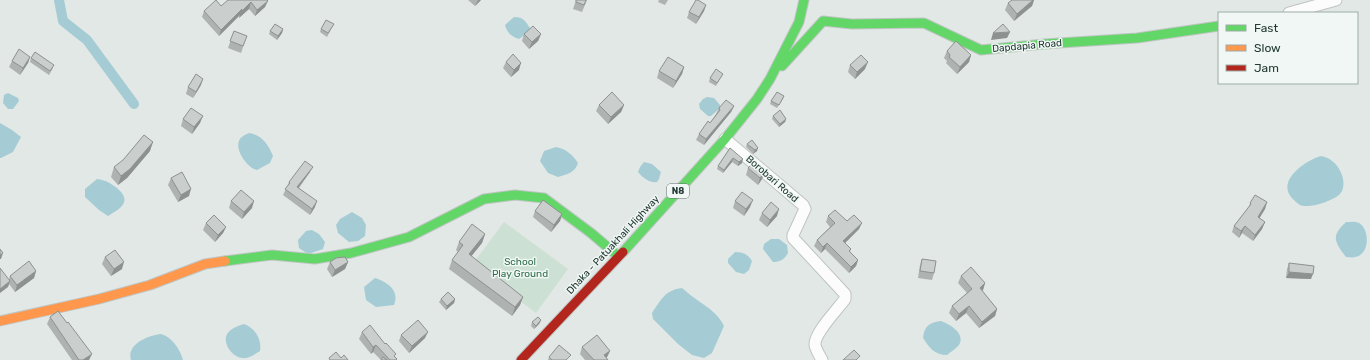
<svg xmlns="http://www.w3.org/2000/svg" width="1370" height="360" viewBox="0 0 1370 360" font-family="Rubik,sans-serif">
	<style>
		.green { fill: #cce0d3 }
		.water { fill: #a5ccd4 }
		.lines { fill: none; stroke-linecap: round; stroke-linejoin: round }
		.canal { stroke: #a5ccd4; stroke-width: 10 }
		.street-casing { stroke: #bfc4c2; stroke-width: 13 }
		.fast-casing { stroke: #bfc5c3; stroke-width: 11 }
		.slow-casing { stroke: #bfc5c3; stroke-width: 11 }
		.jam-casing { stroke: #bfc5c3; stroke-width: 11 }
		.street { stroke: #fbfcfb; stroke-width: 11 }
		.fast { stroke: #63d668; stroke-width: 9 }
		.slow { stroke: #ff974d; stroke-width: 9 }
		.jam { stroke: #b3261e; stroke-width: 9 }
		.wall { fill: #aeb2b0 }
		.shaded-wall { fill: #8d9190 }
		.building { fill: #cacfcd; stroke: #8d9190 }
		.labels { text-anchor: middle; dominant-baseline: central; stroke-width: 3; stroke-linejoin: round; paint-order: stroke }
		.shield { fill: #f0f7f4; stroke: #60726e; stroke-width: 1 }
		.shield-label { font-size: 9px; font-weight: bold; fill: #223934 }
		.street-label { font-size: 10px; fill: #223934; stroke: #f0f7f4 }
		.park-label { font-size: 10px; fill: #2f6e4a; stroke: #f0f7f4 }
	</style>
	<rect width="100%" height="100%" fill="#e2e8e5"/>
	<path class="green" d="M504,222L568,269L536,313L472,265Z"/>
	<path class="water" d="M514,17C524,17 525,21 530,28L529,32L519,39C511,36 507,33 505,25Z
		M8,93L18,98L19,101L13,109H8L3,103L4,95Z
		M707,97L714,98L720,105V108L711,116H708L700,109L699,104L703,99Z
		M0,123L12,130L21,137L13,152L1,158H0Z
		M249,133C262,135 268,144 273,156L270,163L257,170C248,168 235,151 239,141C240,137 245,135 249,133Z
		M556,147C566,149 572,154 578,163C575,173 567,174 558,177L548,173L540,161L544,151Z
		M1321,156C1325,157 1329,158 1332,161C1341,167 1348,185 1340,194C1333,201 1309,209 1300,205C1298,204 1296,202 1295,201C1273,183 1304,161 1321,156Z
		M644,162L652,164L661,172L659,179L657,182C649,183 643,178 638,172L640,167Z
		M97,179C106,180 110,183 117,188C132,201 122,208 108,216L99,210L85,197V189Z
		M352,212L362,218L366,225L365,236L358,241L349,242L338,233L336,225L340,219Z
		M1346,222C1350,222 1355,221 1359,223C1370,229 1370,255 1355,257C1353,258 1349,257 1346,257C1334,241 1331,236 1346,222Z
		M312,230L319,234L325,242L323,249L308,254L299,248L298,240L306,231Z
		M771,239H779L787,245L788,253C784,260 780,262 773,262L763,249L764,244Z
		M735,252C742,252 748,254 752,261L749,270L744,274L736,272L728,263V259Z
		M375,278C387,282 400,290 394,305L376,307L366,300L364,287Z
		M682,288C688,293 694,298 700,302C710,309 718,314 724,326L712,353L704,358L692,355L678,344L653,319L652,313C661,300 665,290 682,288Z
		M941,321C949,324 966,333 959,345C956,349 950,352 947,355C934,355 929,347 923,338C924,326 930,322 941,321Z
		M244,324C255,328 262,339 260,351C255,354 249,359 242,358C233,357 222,344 227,334C231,328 238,326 244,324Z
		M161,334C172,337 180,349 183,360H131C126,344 149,335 161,334Z"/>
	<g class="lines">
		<path class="canal" d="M59,0L63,21L87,40L134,104"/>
		<g class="street-casing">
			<path id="street" d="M1289,13L1336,0
				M725,139L803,205L805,209L793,235V238L845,294V299C838,309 814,333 815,345C816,350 820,356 822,360"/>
		</g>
		<g class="fast-casing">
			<path id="fast" d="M782,66L823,21L852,24L924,23L981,50L1044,44L1137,38L1219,26
				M623,252L725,139L757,99L770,79L799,22L804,0
				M225,261L272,255L315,259L351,253L409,237L484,199L515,195L544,198L591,233L618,256"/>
		</g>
		<g class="slow-casing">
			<path id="slow" d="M0,321L99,299L150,285L205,264L225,261"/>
		</g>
		<g class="jam-casing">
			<path id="jam" d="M521,360L623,252"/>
		</g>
		<use href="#street" class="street"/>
		<use href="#fast" class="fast"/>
		<use href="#slow" class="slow"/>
		<use href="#jam" class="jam"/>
	</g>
	<path class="wall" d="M267,0L265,7L255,16L249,9L239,18L240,15L219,36L202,17L204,11L221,6Z
		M468,0H481L475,6Z
		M576,0H587L582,12L573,9Z
		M659,0H668L665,5L658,2Z
		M1012,0H1034L1032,6L1014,21L1005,10L1008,3Z
		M706,5L704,11L696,24L687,18L689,12Z
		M334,24L327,37L320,32L321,29Z
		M283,29L282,33L277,40L269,34L270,31Z
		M234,31L247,36L241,53L228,48Z
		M524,34H541L538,41L529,49L522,41Z
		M947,51L971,55L969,62L957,74L946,63L947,61L944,58Z
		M30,57L28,63L20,75L9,67L12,61Z
		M31,58L53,68L49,75L30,62Z
		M506,62L519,70L511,77L503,68Z
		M850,65L865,69L855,79L848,72Z
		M684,67L682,74L673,88L657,78L659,71Z
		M723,74L721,77L716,86L709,82L710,78Z
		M201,85L193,98L186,94L188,87Z
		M784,96L783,99L777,108L770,104L771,101Z
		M599,105H624L621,112L608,124L596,111Z
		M734,106L731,112L704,145L696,140L699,134L710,123L716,114L719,108Z
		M773,116L786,119L785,122L779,127L772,119Z
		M183,119L200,123L192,134L181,126Z
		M747,144L757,151L753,154L746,147Z
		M730,148L742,163L738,166L732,162L723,173L717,169L718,166Z
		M150,151L127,178L118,185L111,177L114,167Z
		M748,168L764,173L762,179L758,185L746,175Z
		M310,172L299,188L315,207L310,215L283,195L289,182Z
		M171,178L189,196L178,202L168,185Z
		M231,201L252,208L242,219L229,208Z
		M735,201L750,207L744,216L733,208Z
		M1267,202L1265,209L1259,218L1265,222L1262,229L1253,241L1242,233L1239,238L1232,232L1234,226L1249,207L1250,203Z
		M535,211L562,214L560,221L551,232L533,217Z
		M762,213L777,216L767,227L759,220Z
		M828,216L847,221L859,229L845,243L851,249L850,252L858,260L856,266L849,273L825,249L821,253L814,246L817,240L830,227L826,222Z
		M206,223L226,227L223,233L215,242L203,230Z
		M485,234L482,243L471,256L523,297L520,305L512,316L449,269L452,260L458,252L456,250L459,242Z
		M105,257L122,269L111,276L102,264Z
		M922,259L934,273L932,280L918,278L920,265Z
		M330,262H348L345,269L332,277L327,269Z
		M1289,263L1311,279L1286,278L1287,269Z
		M36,271L34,278L15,292L9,284L8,287L9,279L10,276Z
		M961,276L985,283L983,290L982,291L997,309L995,316L979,328L966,313L956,321L949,313L952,306L967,293L958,283Z
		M441,299H455L454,303L446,310L439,302Z
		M50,317L67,323L89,360H72L47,324Z
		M541,320L539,324L534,329L531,326L532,322Z
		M362,332L395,357L397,360H381L373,352L371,354L359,339Z
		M401,335L425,338L409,353L399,341Z
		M582,347L610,351L607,357L606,358L608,360H585L580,354Z
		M549,357L566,360H548Z"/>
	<path class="shaded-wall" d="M478,0H481L475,6Z
		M1033,0H1034L1032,6L1014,21L1017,14Z
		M268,1L265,7L255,16L257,10Z
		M251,2L249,9L239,18L240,15L219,36L221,30L242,9Z
		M706,5L704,11L696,24L699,17Z
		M283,29L282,33L277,40L278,36Z
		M1010,32L1007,38L991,40L993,33Z
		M541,34L538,41L529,49L532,42Z
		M971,55L969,62L957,74L960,67Z
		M30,57L28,63L20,75L23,68Z
		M868,62L865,69L855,79L857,72Z
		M521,63L519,70L511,77L514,70Z
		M684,67L682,74L673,88L676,81Z
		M203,79L201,85L193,98L196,92Z
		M624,105L621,112L608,124L611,117Z
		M734,106L731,112L704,145L706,139Z
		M203,116L200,123L192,134L194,127Z
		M786,119L785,122L779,127L780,124Z
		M153,142L150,151L127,178L118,185L121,176Z
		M758,148L757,151L753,154L755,150Z
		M733,158L732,162L723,173L724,170Z
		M743,159L742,163L738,166L739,162Z
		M313,167L310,172L295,192L297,187Z
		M764,173L762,179L758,185L760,178Z
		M191,189L189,196L178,202L181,195Z
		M753,200L750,207L744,216L746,209Z
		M254,201L252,208L242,219L244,212Z
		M317,201L315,207L310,215L312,209Z
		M1267,202L1265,209L1256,224L1258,217Z
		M779,209L777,216L767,227L770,220Z
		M562,214L560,221L551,232L554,225Z
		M1265,222L1262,229L1253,241L1255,235Z
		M862,223L859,229L841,247L843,241Z
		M1245,226L1242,233L1239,238L1241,231Z
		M226,227L223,233L215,242L218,235Z
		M485,234L482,243L466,263L469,254Z
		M827,243L825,249L821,253L823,247Z
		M3,253L1,259H0V255Z
		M858,260L856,266L849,273L851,267Z
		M124,262L122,269L111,276L114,269Z
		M348,262L345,269L332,277L335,270Z
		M36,271L34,278L15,292L17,285Z
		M1289,272L1313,274L1311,279L1286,278Z
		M10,281L8,287L0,293V289Z
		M985,283L983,290L977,295L980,288Z
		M523,297L520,305L512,316L515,307Z
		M455,299L454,303L446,310L447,306Z
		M969,306L966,313L956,321L959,314Z
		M997,309L995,316L979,328L982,322Z
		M541,320L539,324L534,329L536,326Z
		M428,332L425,338L409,353L412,346Z
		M376,345L373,352L371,354L373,347Z
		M610,351L607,357L604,360V355Z
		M92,354L89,360H83Z"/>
	<path class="building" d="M216,0L221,6L228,0H267L268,1L257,10L251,2L241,12L242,9L221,30L204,11Z
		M576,0H586L584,5L576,2Z
		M696,0H698L706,5L699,17L689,12Z
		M1012,0H1033L1017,14L1008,3Z
		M326,20L334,24L328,33L321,29Z
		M275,24L283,29L278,36L270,31Z
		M1003,24L1010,32L993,33Z
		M533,26L541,34L532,42L524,34Z
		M234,31L247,36L243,46L230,41Z
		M956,41L971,55L960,67L949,57L950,55L947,51Z
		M19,49L30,57L23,68L12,61Z
		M35,52L54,65L50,71L31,58Z
		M513,54L521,63L514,70L506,62Z
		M861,55L868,62L857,72L850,65Z
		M668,57L684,67L676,81L659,71Z
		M716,69L723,74L717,83L710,78Z
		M196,74L203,79L196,92L188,87Z
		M612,92L624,105L611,117L599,105Z
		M777,92L784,96L779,105L771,101Z
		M726,100L734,106L706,139L699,134L708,121L710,123L720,110L719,108Z
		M191,108L203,116L194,127L183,119Z
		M780,110L786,119L780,124L773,116Z
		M144,135L153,142L130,169L121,176L114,167L123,160Z
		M752,140L758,148L755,150L747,144Z
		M730,148L743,159L739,162L733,158L724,170L718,166Z
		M305,161L313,167L297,187L317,201L312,209L285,189L290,183L289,182Z
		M753,163L764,173L760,178L748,168Z
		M182,172L191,189L181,195L171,178Z
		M241,190L254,201L244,212L231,201Z
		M742,192L753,200L746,209L735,201Z
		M1255,195L1267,202L1258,217L1265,222L1255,235L1245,226L1241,231L1234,226L1251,204L1250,203Z
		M543,200L562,214L554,225L535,211Z
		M771,202L779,209L770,220L762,213Z
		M835,210L847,221L854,215L862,223L843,241L851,249L849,251L858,260L851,267L827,243L823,247L817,240L835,223L828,216Z
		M214,215L226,227L218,235L206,223Z
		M472,224L485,234L469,254L523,297L515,307L452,260L463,245L459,242Z
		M0,249L3,253L0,255Z
		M115,250L124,262L114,269L105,257Z
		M345,257L348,262L335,270L330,262L336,258Z
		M922,259L936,261L934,273L920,271Z
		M29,261L36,271L17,285L10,276Z
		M1289,263L1314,266L1313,274L1289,272Z
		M971,267L985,283L980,288L997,309L982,322L969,306L959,314L952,306L972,289L961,276Z
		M0,268L10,281L0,289Z
		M448,292L455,299L447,306L441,299Z
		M58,311L67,323L68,322L92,354L83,360H79L50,317Z
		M538,317L541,320L536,326L532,322Z
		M418,320L428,332L412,346L401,335Z
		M370,325L385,344L386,343L396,354L394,356L397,359L396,360H390L376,345L373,347L362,332Z
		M597,335L610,351L604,355L608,360H594L582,347Z
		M559,345L571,355L566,360H552L549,357Z
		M854,350L860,356L856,360H843Z
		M336,352L341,358L344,355L348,360H330L329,358Z
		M383,357L387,360H381Z"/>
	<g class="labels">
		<rect class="shield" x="667" y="184" width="22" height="14" rx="3"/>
		<g class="shield-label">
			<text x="678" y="191">N8</text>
		</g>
		<g class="street-label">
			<text transform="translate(1027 46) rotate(-5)">Dapdapia Road</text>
			<text transform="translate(772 179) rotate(41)">Borobari Road</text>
			<text transform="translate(613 245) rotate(-47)">Dhaka - Patuakhali Highway</text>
		</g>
		<g class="park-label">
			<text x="520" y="262">School<tspan x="520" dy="12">Play Ground</tspan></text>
		</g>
	</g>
	<rect x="1218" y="12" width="140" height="72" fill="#f0f7f4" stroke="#9eaba7"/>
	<rect x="1226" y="25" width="20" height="6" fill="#63d668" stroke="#9eaba7"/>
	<text x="1254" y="32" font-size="12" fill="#223934">Fast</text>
	<rect x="1226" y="45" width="20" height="6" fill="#ff974d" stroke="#9eaba7"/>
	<text x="1254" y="52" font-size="12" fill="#223934">Slow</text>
	<rect x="1226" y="65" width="20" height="6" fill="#b3261e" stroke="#9eaba7"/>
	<text x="1254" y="72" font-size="12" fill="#223934">Jam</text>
</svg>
